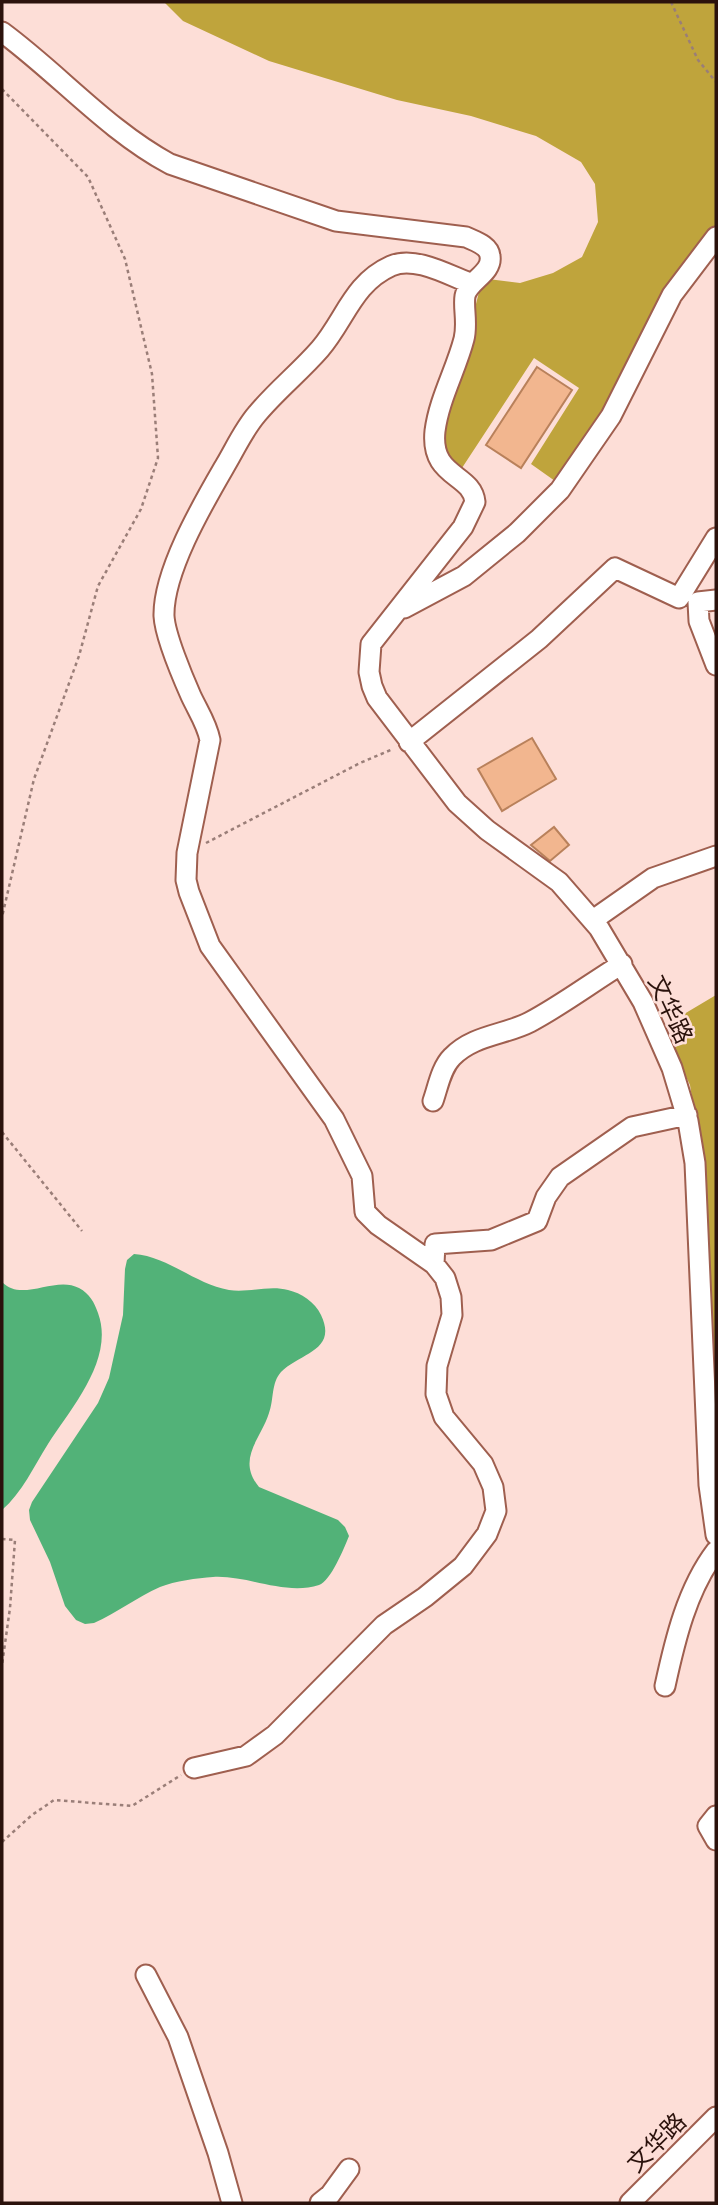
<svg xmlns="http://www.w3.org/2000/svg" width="718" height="2205" viewBox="0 0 718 2205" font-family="'IBM Plex Sans','Noto Sans SC',sans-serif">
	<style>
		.forest { fill: #bfa43c }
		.water { fill: #52b278 }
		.building { fill: #f2b68f; stroke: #b9815b; stroke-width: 2 }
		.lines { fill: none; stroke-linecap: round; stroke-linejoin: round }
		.minor-casing { stroke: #9f5f4f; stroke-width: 23 }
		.path { stroke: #9a7e78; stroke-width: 2.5; stroke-dasharray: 3.5 3.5; stroke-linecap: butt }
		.minor { stroke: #fff; stroke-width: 19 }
		.labels { text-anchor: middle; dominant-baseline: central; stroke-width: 5; stroke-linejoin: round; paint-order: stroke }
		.street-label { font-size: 24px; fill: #2b120c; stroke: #fdded7 }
	</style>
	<rect width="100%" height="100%" fill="#fdded7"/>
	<path class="forest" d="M164,2H716V231L597,428L555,481L531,464L579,388L534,358L460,471L447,457L443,433L474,331L475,308L480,288L488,279L520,283L553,273L582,257L598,222L595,184L581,162L536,136L471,116L397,100L269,61L183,21Z
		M716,995V1409L703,1171L690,1085L672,1048L687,1043L674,1020Z"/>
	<path class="water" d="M134,1254C167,1256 195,1284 229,1290C248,1293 269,1285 288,1290C301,1293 315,1302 321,1315C338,1351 300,1353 281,1372C271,1383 274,1400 269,1413C261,1439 236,1459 259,1487L338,1520L345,1527L349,1536C344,1548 331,1581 319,1585C285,1596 248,1575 213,1577C197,1578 175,1581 160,1587C137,1597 117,1613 94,1623L85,1624L76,1620L65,1606L50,1562L30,1520L29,1510L32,1502L98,1403L109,1378L123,1315L125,1269L127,1260Z
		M2,1282C22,1303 55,1275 79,1288C90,1294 94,1302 98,1313C115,1359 71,1408 48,1444C34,1466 22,1493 2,1510Z"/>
	<path class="building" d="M537,367L572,390L521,468L486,445Z
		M532,738L556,779L502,811L478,769Z
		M554,827L569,845L550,861L531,845Z"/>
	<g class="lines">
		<g class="minor-casing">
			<path id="minor" d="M2,32C59,74 107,130 170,164L336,221L466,237C474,241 489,245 490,256C493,273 468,281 465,296C463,308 468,323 464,339C456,370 439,399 435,431C430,478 472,473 475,502L463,527L371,644L369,672L372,686L377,698L457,803L487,830L559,882L599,928L643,1002L672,1068L688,1121L695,1163L709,1485L716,1535
				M716,600L698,602L699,621L716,665
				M404,608L464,576L517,533L560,490L611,416L672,295L716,237
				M409,742L539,639L615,568L679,598L716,538
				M593,920L653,878L716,856
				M433,1101C438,1087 441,1068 452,1057C473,1035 505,1035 530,1022C562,1005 591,983 622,964
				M434,1264L435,1244L491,1240L537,1221L546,1197L560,1177L632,1127L687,1115
				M665,1686C675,1640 687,1589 716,1551
				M194,1768L246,1756L275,1735L384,1625L425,1597L463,1566L487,1534L496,1511L493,1487L483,1464L444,1417L436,1394L437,1366L452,1315L451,1297L445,1278L434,1264L378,1225L365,1212L362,1176L334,1119L210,946L189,892L186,880L187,853L210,740C207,724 198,711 191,696C183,678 165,635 164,616C163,571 204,502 226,464C236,447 244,429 257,414C276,391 300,372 320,349C345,320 353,283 391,266C415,255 450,276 472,284
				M716,1816L708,1826L716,1840
				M146,1975L178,2037L218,2153L232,2203
				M320,2203L330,2195L349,2169
				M630,2203L716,2117"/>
		</g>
		<path class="path" d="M671,2L698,60L716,82
			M2,89L88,177L125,259L152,374L158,458L141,509L98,586L79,656L34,779L2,917
			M206,843L360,763L393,749
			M2,1132L82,1231
			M2,1539L15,1540L10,1608L2,1665
			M2,1842L32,1815L54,1800L132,1806L181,1775"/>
		<use href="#minor" class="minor"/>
	</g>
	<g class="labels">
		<g class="street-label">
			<text transform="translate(671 1009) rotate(65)">文华路</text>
			<text transform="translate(656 2142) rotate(-45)">文华路</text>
		</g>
	</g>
	<rect width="718" height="2205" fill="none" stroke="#2b120c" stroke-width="7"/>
</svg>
